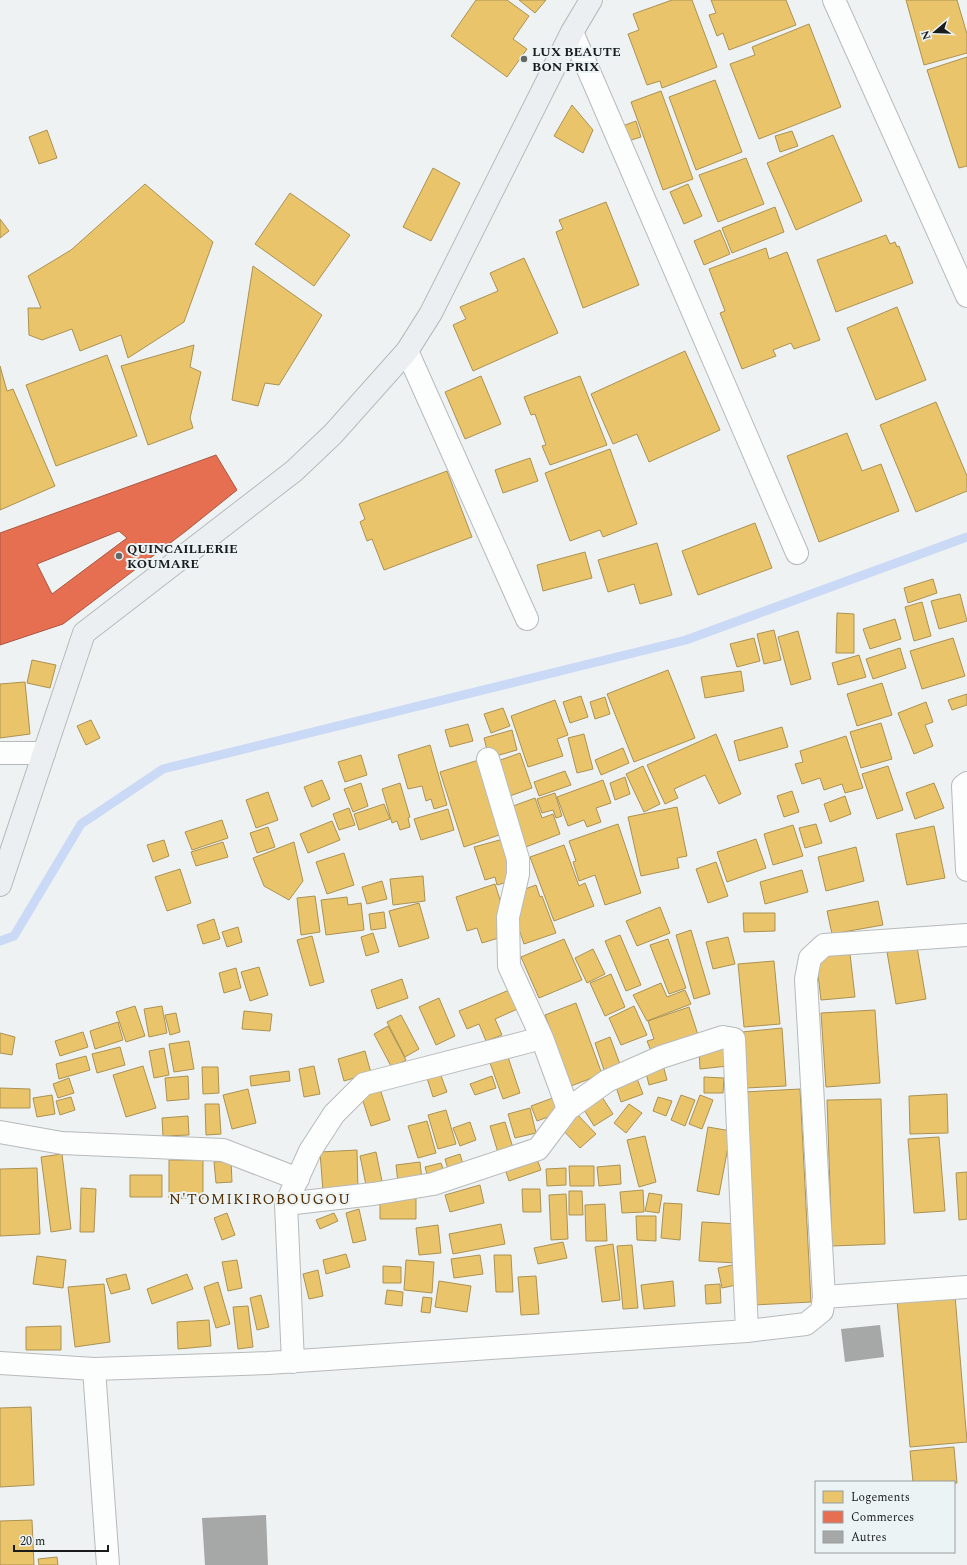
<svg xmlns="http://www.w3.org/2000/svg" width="967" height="1565" viewBox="0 0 967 1565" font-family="Spectral,serif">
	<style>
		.homes { fill: #e9c46a; stroke: #ab9253 }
		.shops { fill: #e76f51; stroke: #aa5641; fill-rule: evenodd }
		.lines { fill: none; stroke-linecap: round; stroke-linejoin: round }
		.stream { stroke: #cad9f5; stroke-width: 9 }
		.building { fill: #a6a8a8 }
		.street-casing { stroke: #b7baba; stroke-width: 24 }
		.secondary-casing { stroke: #b7baba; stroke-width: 24 }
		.street { stroke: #fcfdfd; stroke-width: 22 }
		.secondary { stroke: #ebeff2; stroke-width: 22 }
		.poi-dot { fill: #646767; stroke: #ecf3f4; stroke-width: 1.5 }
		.labels { text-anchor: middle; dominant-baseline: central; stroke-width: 4; stroke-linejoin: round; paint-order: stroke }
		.poi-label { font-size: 13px; font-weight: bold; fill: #1a1c1c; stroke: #ecf3f4; text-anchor: start }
		.quarter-label { font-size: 15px; letter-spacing: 1px; fill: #552e00; stroke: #ecf3f4 }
	</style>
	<rect width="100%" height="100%" fill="#eef2f2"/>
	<path class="homes" d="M476,0H507L529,16L513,39L527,49L507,77L451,36Z
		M519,0H546L535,13Z
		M672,0H692L717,67L662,88L660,81L647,85L628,34L639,30L633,14Z
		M711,0H786L796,25L729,50L723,33L717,36L709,15L716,13Z
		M906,0H957L967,34V53L924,65Z
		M809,24L841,107L759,139L730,64L755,55L752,47Z
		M967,57V166L959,168L927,70Z
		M715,80L742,152L696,170L669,97Z
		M661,91L693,179L663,190L631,102Z
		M572,105L593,130L583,153L554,136Z
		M636,121L641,137L625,142L620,127Z
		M47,130L57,158L39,164L29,137Z
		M792,131L798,146L780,152L775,136Z
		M833,135L862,201L796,230L767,163Z
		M746,158L764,204L718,222L699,175Z
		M433,168L460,183L431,241L403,227Z
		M145,184L213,242L184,322L128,358L121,335L80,351L72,329L42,340L29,335L28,308H41L28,276L71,250Z
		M688,184L702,216L684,224L670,192Z
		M290,193L350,235L314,286L255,244Z
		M606,202L639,285L583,308L556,232L563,229L559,220Z
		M775,207L784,232L732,253L722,228Z
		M0,219L9,231L0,238Z
		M720,230L730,254L704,265L694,241Z
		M886,235L890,244L895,242L897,247L899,246L913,283L836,312L817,260Z
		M766,248L769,259L787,252L820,340L794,349L791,343L773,350L776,356L742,369L720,313L725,311L709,269Z
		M524,258L558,333L473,371L453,325L466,319L460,307L498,291L490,273Z
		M253,266L322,315L279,385L265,383L258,406L232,400Z
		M897,307L926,380L876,400L847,328Z
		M194,345L190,367L201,372L190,418L193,428L148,445L121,366Z
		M685,351L720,430L649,462L637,434L613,444L591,394Z
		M107,355L137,436L56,466L26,385Z
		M0,366L7,391L13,389L55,486L0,510Z
		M481,376L501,424L465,439L445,392Z
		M580,376L607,445L550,465L542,446L546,445L535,414L531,415L524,397Z
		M936,402L967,476V491L916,512L880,425Z
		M847,433L862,471L881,464L899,511L819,542L787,456Z
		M610,449L637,524L603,537L600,530L570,541L545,473Z
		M530,458L538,481L503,493L495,470Z
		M447,471L472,537L384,570L372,539L367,541L360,522L365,519L359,504Z
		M755,523L772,568L698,595L682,551Z
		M657,543L672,595L640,604L634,584L608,592L598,560Z
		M585,552L592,578L543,591L537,565Z
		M933,579L937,593L908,603L904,588Z
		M960,594L967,621L939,629L931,601Z
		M922,602L931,636L914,641L905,607Z
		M837,613L854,614V653H836Z
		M895,619L901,639L870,649L863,629Z
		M774,630L781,660L764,664L757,634Z
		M798,631L811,679L791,685L778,637Z
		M754,638L760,661L737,667L730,644Z
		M953,638L965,676L922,689L910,651Z
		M900,648L906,668L873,679L866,659Z
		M859,655L866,677L838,685L832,663Z
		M32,660L56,665L50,688L27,683Z
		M668,670L695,738L634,762L607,694Z
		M741,671L744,691L705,698L701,677Z
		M25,682L30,734L0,738V684Z
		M882,683L892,715L857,726L847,694Z
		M967,694V705L952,710L948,700Z
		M581,696L588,717L570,723L563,702Z
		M605,697L610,714L595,719L590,702Z
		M555,700L568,735L557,739L563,756L528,767L511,716Z
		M926,702L933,722L925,725L933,746L914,754L898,713Z
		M503,708L510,726L491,733L484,714Z
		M91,720L100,738L86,745L77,726Z
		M881,723L892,759L861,768L850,732Z
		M468,724L473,741L450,747L445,730Z
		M782,727L788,747L739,761L734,741Z
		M512,730L517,750L489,758L484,738Z
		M584,734L593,769L577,773L568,738Z
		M716,734L741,794L719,804L705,775L674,789L678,798L665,804L647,765Z
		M846,736L863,788L845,793L842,784L824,790L820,778L802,784L795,764L803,762L800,751Z
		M430,745L447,805L434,809L431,799L426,801L422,786L408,789L398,755Z
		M623,748L629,763L601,775L595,760Z
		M520,753L532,788L507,797L495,762Z
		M361,755L367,775L345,782L338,762Z
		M482,759L505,833L464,847L440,772Z
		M643,766L660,804L644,812L626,774Z
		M888,766L903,810L877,819L862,774Z
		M565,771L571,785L539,796L534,782Z
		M625,777L630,794L615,800L610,783Z
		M322,780L330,799L312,807L304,787Z
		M603,780L611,803L596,808L601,822L587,827L584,820L568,826L557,797Z
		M361,783L368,806L353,812L344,789Z
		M400,783L410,817L408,818L410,827L400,830L397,821L392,823L382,789Z
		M934,783L944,808L915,819L906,793Z
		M792,791L799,812L784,817L777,796Z
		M268,792L278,820L256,828L246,800Z
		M555,793L562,816L556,818L553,810L542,813L537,799Z
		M845,796L851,814L830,822L824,804Z
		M535,798L542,818L553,814L560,834L523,848L505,809Z
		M384,804L390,819L359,830L354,814Z
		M677,807L687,856L677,858L679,868L641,876L628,817Z
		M349,808L355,825L339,830L333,814Z
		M448,809L454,830L421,840L414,819Z
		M222,820L228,838L192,850L185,832Z
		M332,821L340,840L308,853L300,834Z
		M618,824L641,893L605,905L595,875L579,881L573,862L576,861L569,841Z
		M816,824L822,843L805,848L799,828Z
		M793,825L803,856L773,865L764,834Z
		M934,826L945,878L907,885L896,834Z
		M268,827L275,847L257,853L250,833Z
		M507,838L515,880L497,885L495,877L485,880L474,847Z
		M756,839L766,868L727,882L717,852Z
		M164,840L169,856L153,862L147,845Z
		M223,842L228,857L196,866L191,852Z
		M294,842L303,881L289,900L264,886L253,858Z
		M564,845L579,886L585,883L594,906L554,921L530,857Z
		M856,847L864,881L826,891L818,857Z
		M344,853L354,885L327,894L316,862Z
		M716,862L728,896L708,903L696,869Z
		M180,869L191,903L167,911L155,877Z
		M802,870L808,892L765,904L760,882Z
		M423,876L425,901L393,905L390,879Z
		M382,881L387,899L367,904L362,887Z
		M495,884L506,919L502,937L482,943L477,928L467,931L456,897Z
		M536,885L540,897L542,896L556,933L524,944L512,909L517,892Z
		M315,896L320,932L301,935L297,898Z
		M347,897L348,905L361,903L364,930L326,935L321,900Z
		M878,901L883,925L832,934L827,911Z
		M419,903L429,938L399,947L389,911Z
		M660,907L670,933L637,946L626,921Z
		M384,912L386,928L371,930L369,914Z
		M743,913H775V931L744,932Z
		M214,919L220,939L203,944L197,925Z
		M238,927L242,942L227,947L222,932Z
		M691,930L710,994L694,999L676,935Z
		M373,933L379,952L366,956L361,937Z
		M620,935L641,985L626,991L605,941Z
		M312,936L324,982L310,986L297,940Z
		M728,937L735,964L713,969L706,942Z
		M564,939L582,980L539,998L521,957Z
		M668,939L686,988L669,994L650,945Z
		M917,947L926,999L896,1004L887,952Z
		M593,949L605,974L587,983L575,958Z
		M850,954L855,997L821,1000L816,957Z
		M774,961L780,1024L744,1027L738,964Z
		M259,967L268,995L250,1001L241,972Z
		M236,968L241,988L224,993L219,973Z
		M611,974L625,1007L605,1016L590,983Z
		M402,979L408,998L377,1009L371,990Z
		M661,983L667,997L685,990L691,1004L647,1021L633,995Z
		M514,988L522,1007L495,1019L502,1035L486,1041L479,1024L467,1029L459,1011Z
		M439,998L455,1036L436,1045L419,1007Z
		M576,1003L602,1074L571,1086L545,1015Z
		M135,1006L145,1036L126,1042L116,1012Z
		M162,1006L167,1033L149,1037L144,1009Z
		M634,1006L647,1035L621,1045L609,1018Z
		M689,1007L700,1041L653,1056L647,1041L654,1039L648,1021Z
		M875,1010L880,1083L826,1087L821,1013Z
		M244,1011L272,1014L270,1031L242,1029Z
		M176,1013L180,1032L170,1035L165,1015Z
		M401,1015L419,1049L405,1057L387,1022Z
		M118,1022L123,1040L95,1049L90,1031Z
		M388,1026L406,1060L392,1068L374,1034Z
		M782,1028L786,1086L746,1088L742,1032Z
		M83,1032L88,1047L60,1056L55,1041Z
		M0,1033L15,1037L12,1055L0,1053Z
		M610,1037L621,1067L605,1073L595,1043Z
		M189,1041L194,1069L174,1072L169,1044Z
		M120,1047L125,1065L97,1073L92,1054Z
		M726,1047L728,1066L700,1069L699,1049Z
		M164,1048L169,1075L154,1078L149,1051Z
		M365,1051L371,1073L344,1081L338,1059Z
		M86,1056L90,1070L59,1079L56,1064Z
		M508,1057L520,1093L503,1099L490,1063Z
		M663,1065L667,1080L649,1085L645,1069Z
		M143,1066L156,1108L126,1117L113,1075Z
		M314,1066L320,1094L304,1097L299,1069Z
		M202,1067H218L219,1093L203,1094Z
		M289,1071L290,1081L251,1086L250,1076Z
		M440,1073L447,1092L433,1097L427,1078Z
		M188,1076L189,1099L167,1101L165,1078Z
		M492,1076L496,1088L475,1095L470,1084Z
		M636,1076L643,1094L621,1102L615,1084Z
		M704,1077L724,1078L723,1093H704Z
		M69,1078L74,1093L58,1098L53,1084Z
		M0,1088L30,1089V1108H0Z
		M248,1089L256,1123L232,1129L223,1095Z
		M380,1089L390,1120L371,1126L361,1095Z
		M800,1089L811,1302L754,1305L744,1092Z
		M947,1094L948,1133L910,1134L909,1096Z
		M52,1095L55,1114L37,1117L33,1098Z
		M681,1095L695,1100L685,1126L671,1120Z
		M700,1095L713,1100L702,1129L689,1124Z
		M558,1096L564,1111L537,1121L531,1106Z
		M71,1097L75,1110L60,1115L56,1101Z
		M602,1097L613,1114L594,1126L583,1108Z
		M658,1097L672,1101L666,1116L653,1111Z
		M881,1099L885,1244L832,1246L827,1100Z
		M205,1104H219L221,1134L206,1135Z
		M629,1104L642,1113L626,1133L614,1123Z
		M530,1108L536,1133L515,1138L508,1114Z
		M446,1110L456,1144L438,1149L428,1115Z
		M575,1112L596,1134L580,1148L559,1126Z
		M188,1116L189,1135L163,1136L162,1118Z
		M427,1121L436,1153L418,1158L408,1126Z
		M470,1122L476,1140L460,1146L453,1128Z
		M505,1122L514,1151L499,1156L490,1126Z
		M708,1127L731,1131L719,1195L697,1191Z
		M645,1136L656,1182L639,1187L627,1140Z
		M939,1137L945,1211L914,1213L908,1139Z
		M357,1150L358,1191L323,1192L320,1152Z
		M376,1152L382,1181L366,1185L360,1156Z
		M62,1154L71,1229L51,1232L41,1157Z
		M460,1154L465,1171L450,1176L445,1159Z
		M536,1156L541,1170L509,1181L504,1166Z
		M169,1160H203V1199L169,1198Z
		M231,1161L232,1182L216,1183L214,1162Z
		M420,1162L422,1180L398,1183L396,1165Z
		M441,1163L446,1177L429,1181L425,1167Z
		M620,1165L621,1184L599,1186L597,1167Z
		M569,1166H594V1186H570Z
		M37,1168L40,1234L0,1236V1169Z
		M566,1168V1185L547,1186L546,1169Z
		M967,1172V1219L959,1220L956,1173Z
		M130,1175H162V1197H130Z
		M480,1185L484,1203L450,1212L445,1195Z
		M81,1188L96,1189L94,1232H80Z
		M522,1189H540L541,1212H523Z
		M643,1190L644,1212L622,1213L620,1192Z
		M569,1191H582L583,1215H569Z
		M649,1193L662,1195L659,1213L645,1211Z
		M566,1194L568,1239L551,1240L549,1195Z
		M380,1196L416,1197V1219H380Z
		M664,1203L682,1204L680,1240L661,1238Z
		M605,1204L607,1241H586L585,1205Z
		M359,1209L366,1240L353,1243L346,1213Z
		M227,1213L235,1235L222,1240L214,1218Z
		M334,1213L338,1221L320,1229L316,1220Z
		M636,1216H656V1241L637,1240Z
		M702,1222L739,1224L737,1263L699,1261Z
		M501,1224L505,1244L453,1254L449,1234Z
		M438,1225L441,1253L419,1255L416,1228Z
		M563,1242L567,1258L538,1264L534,1248Z
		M613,1244L620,1300L602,1302L595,1247Z
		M632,1245L638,1308L623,1309L617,1246Z
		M346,1254L350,1267L326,1274L323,1260Z
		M480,1255L483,1274L454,1278L451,1259Z
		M494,1255H511L513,1292H496Z
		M37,1256L66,1260L63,1288L33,1284Z
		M237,1260L242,1288L228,1291L222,1262Z
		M406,1260L434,1262L432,1293L404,1290Z
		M737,1264L741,1284L722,1288L718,1268Z
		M383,1266L401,1267V1283H383Z
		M318,1270L323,1296L309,1299L303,1274Z
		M126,1274L130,1289L111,1294L106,1279Z
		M187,1274L193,1289L152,1304L147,1289Z
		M536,1276L539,1314L521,1315L518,1277Z
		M439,1281L471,1286L467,1312L435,1307Z
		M673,1281L675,1306L644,1309L641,1285Z
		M218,1282L230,1324L216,1328L204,1287Z
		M104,1284L110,1342L75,1347L68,1287Z
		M720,1284L721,1303L706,1304L705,1285Z
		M387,1290L403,1292L402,1306L385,1304Z
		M261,1295L269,1327L257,1330L250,1298Z
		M955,1295L967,1442L910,1447L897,1300Z
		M423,1297L432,1298L430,1313L421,1312Z
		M248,1306L253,1347L238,1349L233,1307Z
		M209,1320L211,1346L178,1349L177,1322Z
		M61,1326V1350H26V1327Z
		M31,1407L34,1485L0,1487V1408Z
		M954,1447L957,1483L913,1482L910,1451Z
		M32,1520L34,1565H0V1521Z
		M57,1557L58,1565H39L38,1559Z"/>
	<path class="shops" d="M216,455L237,490L186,531L63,624L0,645V533ZM119,531L127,538L52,594L37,564Z"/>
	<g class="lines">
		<path class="stream" d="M0,941L14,936L81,824L163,769L686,640L967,537"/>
	</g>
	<path class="building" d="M880,1325L884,1357L845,1362L841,1329Z
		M266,1515L268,1565H205L202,1518Z"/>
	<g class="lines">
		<g class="street-casing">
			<path id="street" d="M834,0L967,296
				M572,32L797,553
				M407,351L527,619
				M0,753H44
				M488,759L518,859V874L508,917L509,966L542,1038L568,1109
				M967,783L963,786L967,870
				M0,1132L62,1143L223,1150L298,1179
				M286,1204L373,1194L433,1184L538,1149L568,1109L607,1081L661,1057L723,1037L734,1039L747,1331
				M824,1297L967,1287
				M293,1362L286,1204L310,1151L334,1114L364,1084L542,1038
				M0,1363L94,1369L268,1363L747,1331L806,1324L822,1311L824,1297L806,979L810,958L824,945L967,935
				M94,1369L108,1565"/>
		</g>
		<g class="secondary-casing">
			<path id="secondary" d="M0,885L84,633L294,471L333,434L407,351L431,313L572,32L591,0"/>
		</g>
		<use href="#street" class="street"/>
		<use href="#secondary" class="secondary"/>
	</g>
	<g class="poi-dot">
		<circle cx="524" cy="59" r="4"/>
		<circle cx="119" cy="556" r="4"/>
	</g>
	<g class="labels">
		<g class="poi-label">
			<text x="532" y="52">LUX BEAUTE<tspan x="532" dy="15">BON PRIX</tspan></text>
			<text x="127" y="549">QUINCAILLERIE<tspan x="127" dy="15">KOUMARE</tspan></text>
		</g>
		<g class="quarter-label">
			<text x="260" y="1199">N'TOMIKIROBOUGOU</text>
		</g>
	</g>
	<rect x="815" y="1481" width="140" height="72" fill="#ecf3f4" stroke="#989d9e"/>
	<rect x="823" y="1491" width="20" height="12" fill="#e9c46a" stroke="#989d9e"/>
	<text x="851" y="1501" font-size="12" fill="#1a1c1c">Logements</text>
	<rect x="823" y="1511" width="20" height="12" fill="#e76f51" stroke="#989d9e"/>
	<text x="851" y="1521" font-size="12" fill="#1a1c1c">Commerces</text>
	<rect x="823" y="1531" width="20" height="12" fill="#a6a8a8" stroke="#989d9e"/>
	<text x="851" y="1541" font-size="12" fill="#1a1c1c">Autres</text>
	<g transform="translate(935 32) rotate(251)" stroke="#ecf3f4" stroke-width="3" paint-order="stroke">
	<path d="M0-3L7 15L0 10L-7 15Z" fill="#1a1c1c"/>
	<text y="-6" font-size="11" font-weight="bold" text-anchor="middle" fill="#1a1c1c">N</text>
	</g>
	<path d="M14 1545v6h94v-6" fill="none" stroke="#1a1c1c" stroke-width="2"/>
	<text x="20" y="1545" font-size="12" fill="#1a1c1c" stroke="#ecf3f4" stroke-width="3" paint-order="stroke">20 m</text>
</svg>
